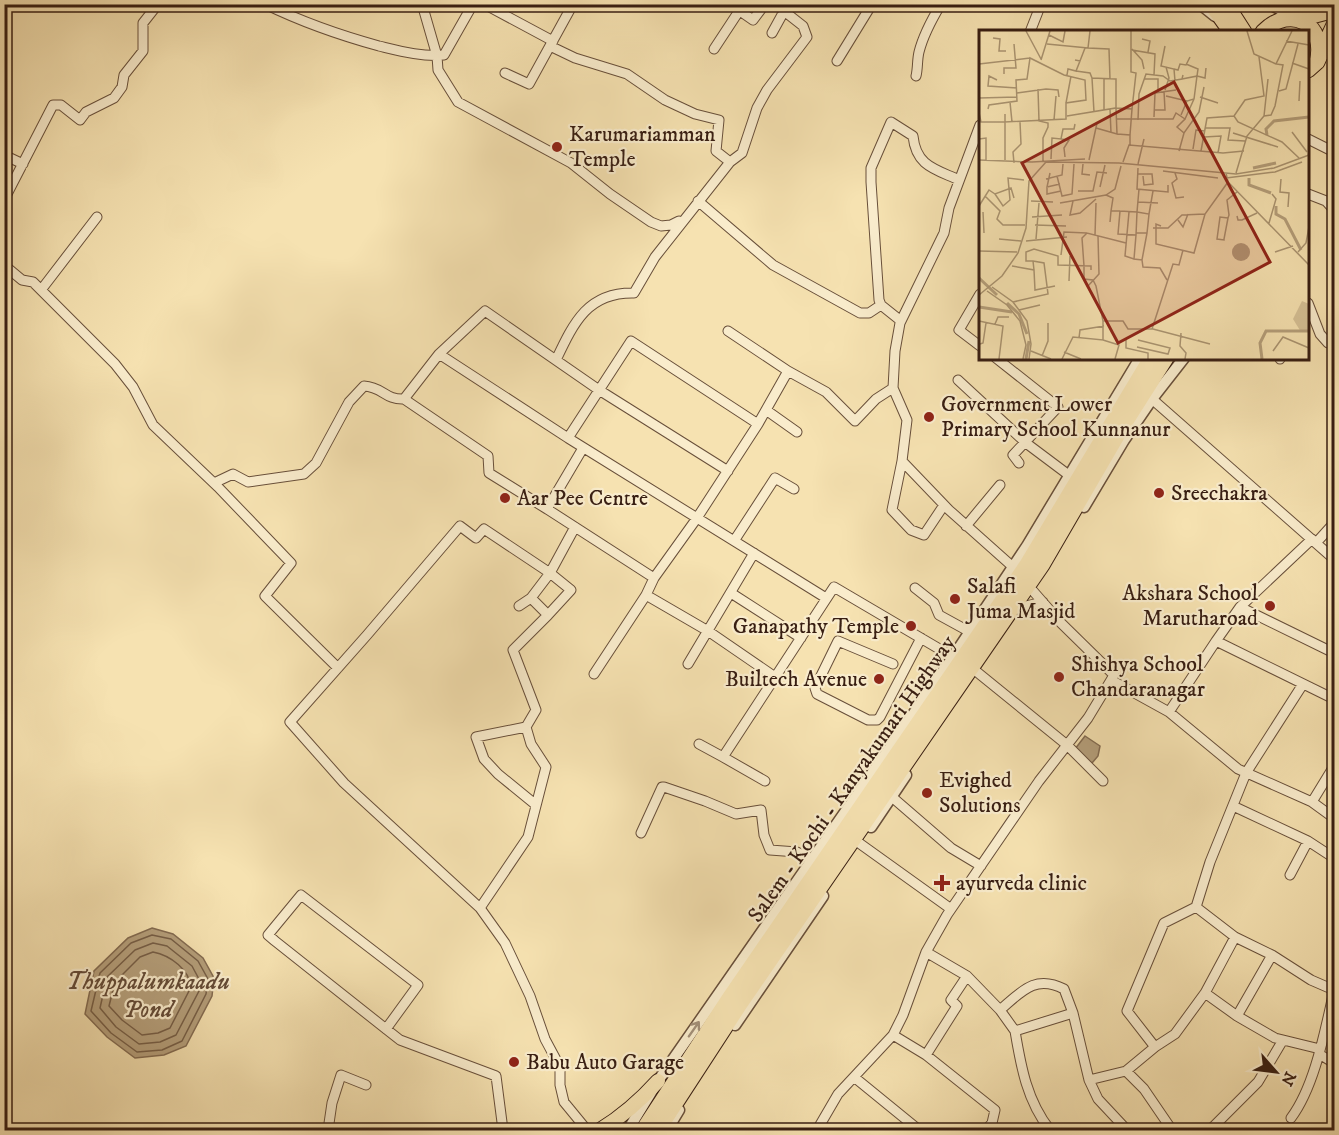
<svg xmlns="http://www.w3.org/2000/svg" width="1339" height="1135" viewBox="0 0 1339 1135" font-family="'IM FELL DW Pica',serif">
	<style>
		.water { fill: #b59f7b; stroke: #836b51; stroke-width: 1.5 }
		.lines { fill: none; stroke-linecap: round; stroke-linejoin: round }
		.shore { stroke: #765e46; stroke-width: 1.5 }
		.minor-casing { stroke: #684f3a; stroke-width: 11 }
		.tertiary-casing { stroke: #684f3a; stroke-width: 13 }
		.primary-casing { stroke: #381e12; stroke-width: 16 }
		.trunk-casing { stroke: #381e12; stroke-width: 17 }
		.minor { stroke: #f9eccc; stroke-width: 9 }
		.tertiary { stroke: #f9eccc; stroke-width: 10 }
		.primary { stroke: #f6e2b1; stroke-width: 14 }
		.trunk { stroke: #f6e2b1; stroke-width: 15 }
		.oneway { stroke: #a28f78 }
		.poi-dot { fill: #8f2418; stroke: #f9eccc; stroke-width: 2 }
		.labels { text-anchor: middle; dominant-baseline: central; stroke-width: 4.5; stroke-linejoin: round; paint-order: stroke }
		.poi-label { font-size: 22px; fill: #381e12; stroke: #f9eccc; text-anchor: start }
		.street-label { font-size: 22px; fill: #381e12; stroke: #f9eccc }
		.water-label { font-size: 24px; font-style: italic; fill: #644b37; stroke: #f9eccc }
		.inset-river { fill: none; stroke: #b59f7b; stroke-width: 3 }
		.inset-road { fill: none; stroke: #aa9471; stroke-width: 1.5 }
		.view { fill: #8f2418; fill-opacity: 0.15; stroke: #8f2418; stroke-width: 3 }
		.inset-edge { fill: none; stroke: #381e12; stroke-width: 3 }
	</style>
	<rect width="100%" height="100%" fill="#f6e2b1"/>
	<filter id="stains"><feTurbulence type="fractalNoise" baseFrequency=".00333" numOctaves="4"/><feColorMatrix values="0 0 0 0 .2 0 0 0 0 .09 0 0 0 0 .02 0 0 0 .5 -.17"/></filter>
	<radialGradient id="worn" r=".72"><stop offset=".6" stop-color="#630" stop-opacity="0"/><stop offset="1" stop-color="#630" stop-opacity=".3"/></radialGradient>
	<path class="water" d="M1085,736L1100,746L1098,756L1092,763L1088,761L1075,749Z
		M152,928L173,934L203,958L214,978L212,996L186,1046L164,1055L135,1058L107,1037L85,1014L94,971L128,938Z"/>
	<g class="lines">
		<path class="shore" d="M152,935L171,939L198,961L208,979L206,994L182,1041L162,1050L137,1052L111,1033L91,1011L100,973L131,943Z
			M153,943L167,946L192,966L200,981L199,991L176,1035L160,1042L139,1044L116,1027L100,1008L107,977L135,950Z
			M153,952C169,955 192,970 190,989L170,1028L158,1033L142,1035L122,1020L109,1006L115,982L140,957Z"/>
		<g class="minor-casing">
			<path id="minor" d="M265,4C302,22 339,35 379,46C400,51 422,57 444,55L473,4
				M422,4L437,56L438,70L458,102L571,163L610,194L651,222L661,226L671,225L679,221
				M484,4L553,41
				M730,4L753,20L765,4
				M1030,32L1041,4
				M772,33L788,4
				M550,46L575,58L627,74L665,100L695,114L719,120L716,151L730,162L655,257L634,293C588,292 574,322 556,360
				M714,49L739,11
				M1323,51L1334,58
				M837,61L872,4
				M505,73L529,84L573,4
				M916,76C918,68 917,60 919,52C923,36 932,19 941,4
				M980,125L949,208L944,233L900,323L895,351L893,388L907,420L902,461L949,510L1013,567
				M1308,139L1334,152
				M4,155L23,164
				M730,162L742,153L757,108L767,90L807,37L803,26L775,4
				M1308,194L1326,201L1334,210
				M4,200L53,105H61L80,120L86,112L114,98L122,87L124,75L143,51V23L158,4
				M698,201L773,265L860,313H869L881,305
				M4,265L22,280L33,282L115,364L133,387L153,425L218,487L291,563L265,596L338,668
				M41,290L97,217
				M980,294L959,330L980,346
				M1308,303L1320,334L1328,343L1334,335
				M901,321L881,305L879,300L871,182V168L891,122L913,136C916,166 935,169 959,180
				M728,331L788,371L758,424
				M439,354L485,311L599,390L728,471
				M996,358L1058,407L1013,455L1019,463
				M1280,358V359
				M788,371L826,392L855,421L876,399L893,388
				M958,380L1026,443L1070,476
				M1152,399L1334,559
				M766,410L797,432
				M583,448L547,509L654,578L697,518L758,424L631,341L568,438L826,598
				M902,461L892,510L911,530L924,535L944,505
				M214,483L233,474L248,482L304,474L316,463L349,402L364,386C383,387 385,400 404,399
				M547,509L489,473L488,456L404,399L439,354L568,438
				M966,526L1000,485
				M1312,539L1240,607L1216,641L1334,699
				M734,541L775,478L794,489
				M1316,543L1334,523
				M654,578L646,595L708,631L775,677
				M915,588L934,603L939,615L970,632
				M731,593L801,638
				M519,606L531,598
				M1022,607L1043,602
				M1240,607L1334,653
				M548,615L571,590L550,573L484,529L476,538L460,526L367,635L290,722L344,783L480,908L505,943L530,996L545,1039L560,1067V1085L564,1102L587,1130
				M688,664L754,553
				M893,664L838,641L815,688L817,694L868,720H877L880,717L921,638
				M977,672L1067,745L1103,781
				M594,674L646,595
				M1111,680L1169,712L1216,641
				M1169,712L1238,769L1312,802L1334,766
				M526,727L476,737L484,759L498,774L536,805
				M699,744L723,757
				M765,781L723,757L834,587L953,657
				M892,797L951,848L981,866
				M1312,802L1334,818
				M1233,806L1308,841L1334,858
				M641,833L662,787H664L705,801L736,814L761,810L764,835L770,850L797,852L812,859
				M859,843L951,909
				M1290,875L1308,841
				M1196,907L1235,937L1272,955L1311,980L1334,990
				M480,908L528,837L546,767L531,744L526,727L536,710L513,650L548,615L531,598L550,573L575,527
				M1235,937L1205,993L1237,1016L1275,1038L1320,1049
				M926,952L967,976L1000,1010L1015,1031
				M1000,1010C1021,992 1035,974 1064,989L1073,1013
				M1237,1016L1272,955
				M386,1029L418,985L301,895L268,935L275,941L386,1029L400,1040L496,1076L503,1130
				M893,1035L926,1055L995,1110L992,1123L986,1130
				M1155,1047L1175,1034L1205,993
				M1319,1054L1334,1063
				M926,1055L957,1006L951,1000L967,976
				M1126,1071L1144,1089L1172,1130
				M854,1077L919,1130
				M1089,1080L1098,1099L1127,1130
				M1291,1118C1315,1086 1325,1030 1334,991
				M328,1130L332,1103L341,1075L366,1085
				M817,1130L838,1094L893,1035L903,1015L926,952L947,915L1039,781L1088,718L1114,675L1061,623L1033,591
				M1050,1130C1027,1101 1021,1067 1015,1031L1073,1013L1089,1080L1126,1071L1155,1047L1127,1011L1164,923L1196,907L1210,862L1246,773L1303,684
				M1210,1130L1258,1082L1283,1040"/>
		</g>
		<g class="tertiary-casing">
			<path id="tertiary" d="M1200,4L1215,16
				M1270,4L1294,17
				M1084,507L1124,440L1152,399L1184,358
				M871,827L906,775
				M735,1025L823,896
				M628,1130L658,1081L953,657L1027,546L1140,358
				M667,1130L679,1110"/>
		</g>
		<g class="primary-casing">
			<path id="primary" d="M600,1130C623,1116 640,1101 658,1081"/>
		</g>
		<g class="trunk-casing">
			<path id="trunk" d="M1211,4L1231,32
				M1226,4L1244,32
				M1300,19L1327,12L1334,4
				M1263,32C1291,3 1327,25 1317,62
				M1308,70L1317,62L1334,25
				M643,1130L728,1000L1026,566L1151,358
				M658,1130L740,1004L1042,565L1121,429L1166,358"/>
		</g>
		<use href="#minor" class="minor"/>
		<use href="#tertiary" class="tertiary"/>
		<use href="#primary" class="primary"/>
		<use href="#trunk" class="trunk"/>
	</g>
	<defs><path id="oneway-shaft" d="M-6 0H5M1.5-3L5.5 0L1.5 3" fill="none" stroke-width="1.6" stroke-linecap="round" stroke-linejoin="round" transform="scale(1.5)"/></defs>
	<use class="oneway" href="#oneway-shaft" transform="translate(694 1029) rotate(-55)"/>
	<g class="poi-dot">
		<circle cx="557" cy="147" r="6"/>
		<circle cx="929" cy="417" r="6"/>
		<circle cx="1159" cy="493" r="6"/>
		<circle cx="505" cy="498" r="6"/>
		<circle cx="955" cy="599" r="6"/>
		<circle cx="1270" cy="606" r="6"/>
		<circle cx="911" cy="626" r="6"/>
		<circle cx="1059" cy="677" r="6"/>
		<circle cx="879" cy="679" r="6"/>
		<circle cx="927" cy="793" r="6"/>
		<path d="M939 874h6v6h6v6h-6v6h-6v-6h-6v-6h6z"/>
		<circle cx="514" cy="1062" r="6"/>
	</g>
	<g class="labels">
		<g class="poi-label">
			<text x="569" y="134">Karumariamman<tspan x="569" dy="25">Temple</tspan></text>
			<text x="941" y="404">Government Lower<tspan x="941" dy="25">Primary School Kunnanur</tspan></text>
			<text x="1171" y="493">Sreechakra</text>
			<text x="517" y="498">Aar Pee Centre</text>
			<text x="967" y="586">Salafi<tspan x="967" dy="25">Juma Masjid</tspan></text>
			<text x="1258" y="593" text-anchor="end">Akshara School<tspan x="1258" dy="25">Marutharoad</tspan></text>
			<text x="899" y="626" text-anchor="end">Ganapathy Temple</text>
			<text x="1071" y="664">Shishya School<tspan x="1071" dy="25">Chandaranagar</tspan></text>
			<text x="867" y="679" text-anchor="end">Builtech Avenue</text>
			<text x="939" y="780">Evighed<tspan x="939" dy="25">Solutions</tspan></text>
			<text x="956" y="883">ayurveda clinic</text>
			<text x="526" y="1062">Babu Auto Garage</text>
		</g>
		<g class="street-label">
			<text transform="translate(852 779) rotate(-55)">Salem - Kochi - Kanyakumari Highway</text>
		</g>
		<g class="water-label">
			<text x="148" y="982">Thuppalumkaadu<tspan x="148" dy="28">Pond</tspan></text>
		</g>
	</g>
	<g transform="translate(979 30)">
		<rect width="330" height="330" fill="#f6e2b1"/>
		<path d="M323,271L330,274V301L322,302L314,289Z" fill="#d6c196"/>
		<path d="M253 222a9 9 0 1 1 18 0a9 9 0 1 1-18 0Z" fill="#b59f7b"/>
		<path class="inset-river" d="M288,105L287,99L295,91L330,87M274,138L297,133M270,148V155L292,163M297,176V184L306,189L322,220M0,248L18,265M28,273L40,284L48,304M0,277L33,282M47,329L50,311M283,329L281,313L287,301H330"/>
		<path class="inset-road" d="M47,1L62,29M111,1L109,18L130,19L131,49M152,1V42L157,43L153,79M268,1L275,24L297,34M70,5L84,12L86,1M14,8L21,9L20,21H27M163,9L171,11L169,22M307,11L330,15M68,14L109,18M186,16L182,36L195,39L196,51M153,19L163,30L165,39M153,20L176,24L175,45M62,30L71,1M96,30L101,31L106,18M313,33L330,39M0,34L51,28M195,39L199,40L201,34L207,35L211,27M97,41L111,43L113,48M25,44V38H37L35,14M88,45L89,39L97,41L101,31M125,49V80M165,49H179V62M203,49L218,46L219,39L207,34M18,50L10,46L9,56L38,58M59,59L60,91L69,93V97L64,108V131M186,60L190,48L187,37M300,61L307,59L319,14M38,63L67,59L79,60L80,67M187,66L208,71M221,67L239,73M0,68L38,67M320,71L321,51M31,72L33,92M87,73L92,46M9,79L10,75L38,71L37,50L48,49L51,28L85,45L106,50L107,70L87,73V89L26,92V84M131,79L132,103M176,80H186L185,61M115,82L113,48L137,49V78L153,79L151,105M0,83L2,92H26V130M202,85L208,71L215,69L218,46L226,48L227,38M88,86L137,78L138,104L117,98M255,86L259,92L303,112L320,128M285,86L289,49M175,87L176,63L197,60M137,89H194L197,83L206,89L198,97L205,103L220,82L225,57M206,89L215,69M75,90L77,66M159,90L160,64L167,44L184,46L191,51L203,49L204,45M226,98H251L249,110L266,111M313,102L328,122M254,103L299,117M138,104L151,105V115M225,107L242,106L239,123M0,109L7,108V131M82,109L90,110L85,118L86,127M214,119L217,100L226,101M200,121L205,103M222,121L228,88L255,86L266,70L285,66L280,27M72,129L73,108L82,109L84,99H95L96,94M0,130L53,132M110,130L118,93M53,132L106,129M144,132L150,115L244,123L265,121M35,133L34,122L42,114L41,92M104,134L103,144L111,145M159,134L165,109M159,138L158,159L189,162V155M184,141L239,148M71,143L68,157L81,154M196,143L198,149L193,153L197,168L205,167M247,143L249,152L330,235M257,143L268,106L285,86L292,85L296,76L304,35L297,34L313,1M159,144H173L174,154L165,155L164,146M78,146L83,166L93,164L95,134M247,148L296,142L323,132M67,149L83,145L84,134M302,149L301,162L310,163L309,177M68,157V164L82,161M121,157L126,135M99,161H114L118,142L128,143M16,164L24,176L31,170L29,148L45,150M127,165L134,168L132,181M6,166L21,181L18,189L24,195H46M52,171L74,172M94,171L91,185L101,183L117,169M159,172L179,173M81,173L127,165L136,159L142,136M0,176L10,160L16,164L32,158L35,168M4,182L5,203M150,182L146,226L155,229M170,184L174,161M258,186L259,190H263L278,183M53,187L83,185M249,188L241,187L238,209L245,210V209L249,188L250,185L248,170L258,162M199,190L204,197L209,184M131,192L132,181H141M290,193L297,169L293,164M56,195L87,196M182,196L177,194V214L215,223L226,184L249,152M174,198H189L203,185L226,184M157,203H168L170,184L158,182L141,181L139,204L157,205L158,182L160,159M116,205L117,173M157,205L155,229L163,230L168,203M20,209L42,211M57,209L60,173M47,211L88,207M0,221L38,222M296,222L314,216M319,222L327,213L330,197M82,225L85,202L108,203M163,230L164,237L181,238L188,250M33,236L55,240L56,260L76,256M105,236L103,208L108,203L147,213M55,240L54,231H47V222L55,219L79,226V235L112,236V240M90,251L91,226M109,256L120,244L119,206M13,257L34,272L48,291L52,314L50,329M8,261L28,275L41,291L47,315L44,329M0,265L23,246L39,223L47,198L50,151L67,132L140,133L257,144L295,138L330,125M34,272L69,264L65,233L54,231M40,280L61,275M0,291L24,296L20,329M124,291H144L149,299H174L231,314M16,294L19,287H30M173,299L194,234L200,235L204,220M202,303L201,316L207,323L206,329M100,308L101,300L125,296M124,310L140,315L136,329M147,310V318L169,323V329M1,314L4,313L7,293M158,317L189,324L191,318L159,310M52,321L72,329M294,321L304,307L330,318M85,322L102,329M63,326L69,311V293M83,329L94,307L124,310V291L117,256L114,250L105,249V236"/>
		<path class="view" d="M195,52L291,232L139,313L43,133Z"/>
		<rect width="330" height="330" class="inset-edge"/>
	</g>
	<rect width="1339" height="1135" fill="none" stroke="#f6e2b1" stroke-width="24"/>
	<rect x="6" y="6" width="1327" height="1123" fill="none" stroke="#381e12" stroke-width="3"/>
	<rect x="12" y="12" width="1315" height="1111" fill="none" stroke="#381e12" stroke-width="1.5"/>
	<g transform="translate(1276 1072) rotate(118)" stroke="#f9eccc" stroke-width="4.5" paint-order="stroke">
	<path d="M0-4.5L10 22L0 15L-10 22Z" fill="#381e12"/>
	<text y="-9" font-size="16" font-weight="bold" text-anchor="middle" fill="#381e12">N</text>
	</g>
	<rect width="100%" height="100%" filter="url(#stains)"/>
	<rect width="100%" height="100%" fill="url(#worn)"/>
</svg>
